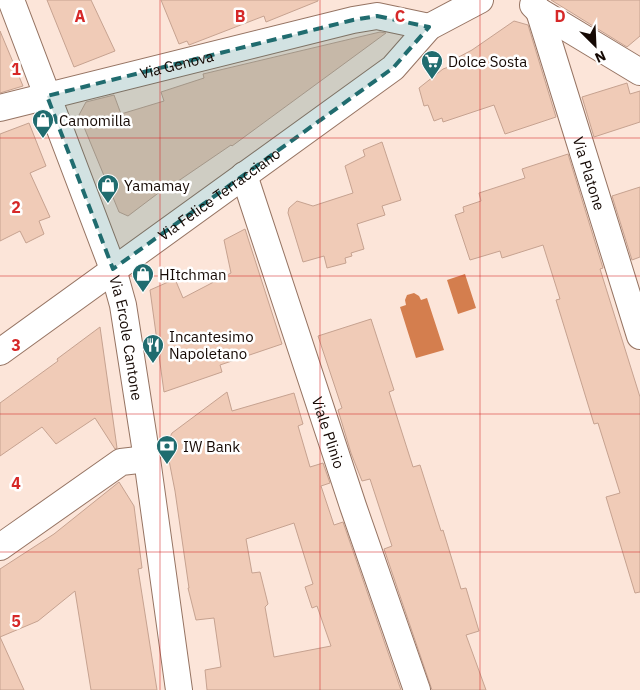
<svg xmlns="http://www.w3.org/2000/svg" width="640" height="690" viewBox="0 0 640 690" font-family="'IBM Plex Sans',sans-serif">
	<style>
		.water { fill: #d47e4e }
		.building { fill: #f0cbb7; stroke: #c6a290; fill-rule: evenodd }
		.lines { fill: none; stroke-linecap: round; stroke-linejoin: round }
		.minor-casing { stroke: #967463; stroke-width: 28 }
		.minor { stroke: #fff; stroke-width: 26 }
		.marked { fill: #206c6f; fill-opacity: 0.2; stroke: #206c6f; stroke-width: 4; stroke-dasharray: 10 6; stroke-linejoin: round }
		.grid { fill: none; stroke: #d62828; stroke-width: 1; stroke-opacity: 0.55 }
		.labels { text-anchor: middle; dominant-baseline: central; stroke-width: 5; stroke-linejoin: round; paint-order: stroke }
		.poi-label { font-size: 15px; fill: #150904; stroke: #fff; text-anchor: start }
		.street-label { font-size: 15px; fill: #150904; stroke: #fff }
		.grid-label { font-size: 16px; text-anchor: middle; font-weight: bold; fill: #d62828; stroke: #fff; stroke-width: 5; stroke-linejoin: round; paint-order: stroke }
	</style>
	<rect width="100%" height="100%" fill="#fce5d9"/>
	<path class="water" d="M465,274L476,308L458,314L447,280Z
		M414,293L419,296L421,300L427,298L444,350L416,358L400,307L406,305L405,300L407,295Z"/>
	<path class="building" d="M47,0H91L115,51L74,67Z
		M161,0H318V1L266,22L264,16L189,45L187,41L179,44Z
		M551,0H640V36L627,47Z
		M514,21L528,25L556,117L505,134L494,105L443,122L442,118L434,121L428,105L424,106L419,88L443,69L457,64L455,59L472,50Z
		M0,31L23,86L0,93Z
		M380,32L386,33L232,146L231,145L165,190V188L128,216L119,212L79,115L86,102L114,95L121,114L164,101L161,92L204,78L203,74Z
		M627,83L630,94L640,91V122L594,137L582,97Z
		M29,123L46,166L30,173L50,217L39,221L44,234L26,243L20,231L0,241V134Z
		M382,142L401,200L382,206L385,215L357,224L364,249L351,253L352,256L345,258L346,263L327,268L324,256L303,262L288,213L289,208L297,201L313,206L353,193L345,166L365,156L363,150Z
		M568,154L603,268L600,269L640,397V592L635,593L606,497L620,493L598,423L594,424L556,300L560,299L543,245L502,258L500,251L470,260L455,215L464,212L463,207L481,201L479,193L525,178L522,169Z
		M640,187V257L632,260L612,196Z
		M245,229L282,344L220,365L222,372L164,392L150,290L175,279L183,298L231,273L224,240Z
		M371,319L394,390L389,392L413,467L420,465L441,531L443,530L461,589L466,588L479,631L466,635L486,690H432L384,549L392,546L370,479L362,481L351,453L338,410L342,408L318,336Z
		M100,327L117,448L115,449L95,418L56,444L42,427L0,456V403L58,361L57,359Z
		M227,392L232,411L294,393L303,424L298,426L310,467L323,463L330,483L321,486L334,525L343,522L401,690H207L205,670L221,667L214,618L196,620L188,588H189L175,491L166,445L172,433ZM294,523L313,584L305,587L312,608L317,606L331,646L274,657L265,607L268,604L260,572L252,573L246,539Z
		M119,482L134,506L142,568L138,569L157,690H91L75,591L38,621L0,637L24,690H0V569L54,534Z"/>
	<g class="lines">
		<g class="minor-casing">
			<g id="minor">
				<path id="s1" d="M11,0L113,269L123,305L147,459L179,690"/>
				<path d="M533,5L539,11L640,72"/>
				<path id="s2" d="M539,11L640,336"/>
				<path id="s3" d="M0,108L353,20L377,16L429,27"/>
				<path id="s4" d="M244,175L353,506L417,690"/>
				<path id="s5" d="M0,352L393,68L429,27L480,0"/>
				<path d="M0,547L121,462L147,459"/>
			</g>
		</g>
		<use href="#minor" class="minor"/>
	</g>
	<path class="marked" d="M377,16L429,27L393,68L113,269L47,96L353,20Z"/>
	<path class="grid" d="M160,0V690M320,0V690M480,0V690M0,138H640M0,276H640M0,414H640M0,552H640"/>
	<defs>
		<g id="supermarket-pin" transform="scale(1.125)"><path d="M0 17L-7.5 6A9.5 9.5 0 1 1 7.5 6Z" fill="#206c6f" stroke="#fff"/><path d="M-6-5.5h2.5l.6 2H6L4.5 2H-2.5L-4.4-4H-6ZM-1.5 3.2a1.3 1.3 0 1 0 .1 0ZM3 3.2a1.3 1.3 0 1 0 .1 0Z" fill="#fff"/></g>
		<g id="shop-pin" transform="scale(1.125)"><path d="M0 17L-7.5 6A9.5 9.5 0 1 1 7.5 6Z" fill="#206c6f" stroke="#fff"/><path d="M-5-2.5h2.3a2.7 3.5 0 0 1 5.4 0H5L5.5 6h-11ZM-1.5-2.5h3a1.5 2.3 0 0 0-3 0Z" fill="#fff"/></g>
		<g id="restaurant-pin" transform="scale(1.125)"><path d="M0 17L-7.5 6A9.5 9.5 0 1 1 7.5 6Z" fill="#206c6f" stroke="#fff"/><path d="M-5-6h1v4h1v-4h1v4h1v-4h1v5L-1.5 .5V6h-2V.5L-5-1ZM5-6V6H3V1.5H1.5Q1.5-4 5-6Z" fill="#fff"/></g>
		<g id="bank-pin" transform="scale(1.125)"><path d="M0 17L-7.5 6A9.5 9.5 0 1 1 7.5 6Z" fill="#206c6f" stroke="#fff"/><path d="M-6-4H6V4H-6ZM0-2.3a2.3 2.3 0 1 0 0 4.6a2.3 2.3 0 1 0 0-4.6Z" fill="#fff"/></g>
	</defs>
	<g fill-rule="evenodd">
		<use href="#supermarket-pin" x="432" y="61"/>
		<use href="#shop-pin" x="43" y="120"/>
		<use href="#shop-pin" x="108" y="185"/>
		<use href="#shop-pin" x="143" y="274"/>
		<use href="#restaurant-pin" x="153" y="345"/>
		<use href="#bank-pin" x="167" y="446"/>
	</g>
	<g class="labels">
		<g class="poi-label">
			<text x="448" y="61">Dolce Sosta</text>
			<text x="59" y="120">Camomilla</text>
			<text x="124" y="185">Yamamay</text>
			<text x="159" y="274">HItchman</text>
			<text x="169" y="336">Incantesimo<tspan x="169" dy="17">Napoletano</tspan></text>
			<text x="183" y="446">IW Bank</text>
		</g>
		<g class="street-label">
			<text stroke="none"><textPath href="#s3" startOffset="182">Via Genova</textPath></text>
			<text stroke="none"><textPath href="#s2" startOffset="170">Via Platone</textPath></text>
			<text stroke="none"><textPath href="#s5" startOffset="270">Via Felice Terracciano</textPath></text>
			<text stroke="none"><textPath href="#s1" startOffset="358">Via Ercole Cantone</textPath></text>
			<text stroke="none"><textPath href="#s4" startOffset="271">Viale Plinio</textPath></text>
		</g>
	</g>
	<g class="grid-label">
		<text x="80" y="22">A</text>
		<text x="240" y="22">B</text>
		<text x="400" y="22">C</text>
		<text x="560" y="22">D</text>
		<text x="16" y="75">1</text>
		<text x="16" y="213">2</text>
		<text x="16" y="351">3</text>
		<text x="16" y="489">4</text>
		<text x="16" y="627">5</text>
	</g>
	<g transform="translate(595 45) rotate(156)" stroke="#ffffff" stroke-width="4" paint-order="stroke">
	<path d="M0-4L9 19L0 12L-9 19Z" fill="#150904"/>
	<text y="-8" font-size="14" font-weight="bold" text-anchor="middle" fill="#150904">N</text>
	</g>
</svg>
